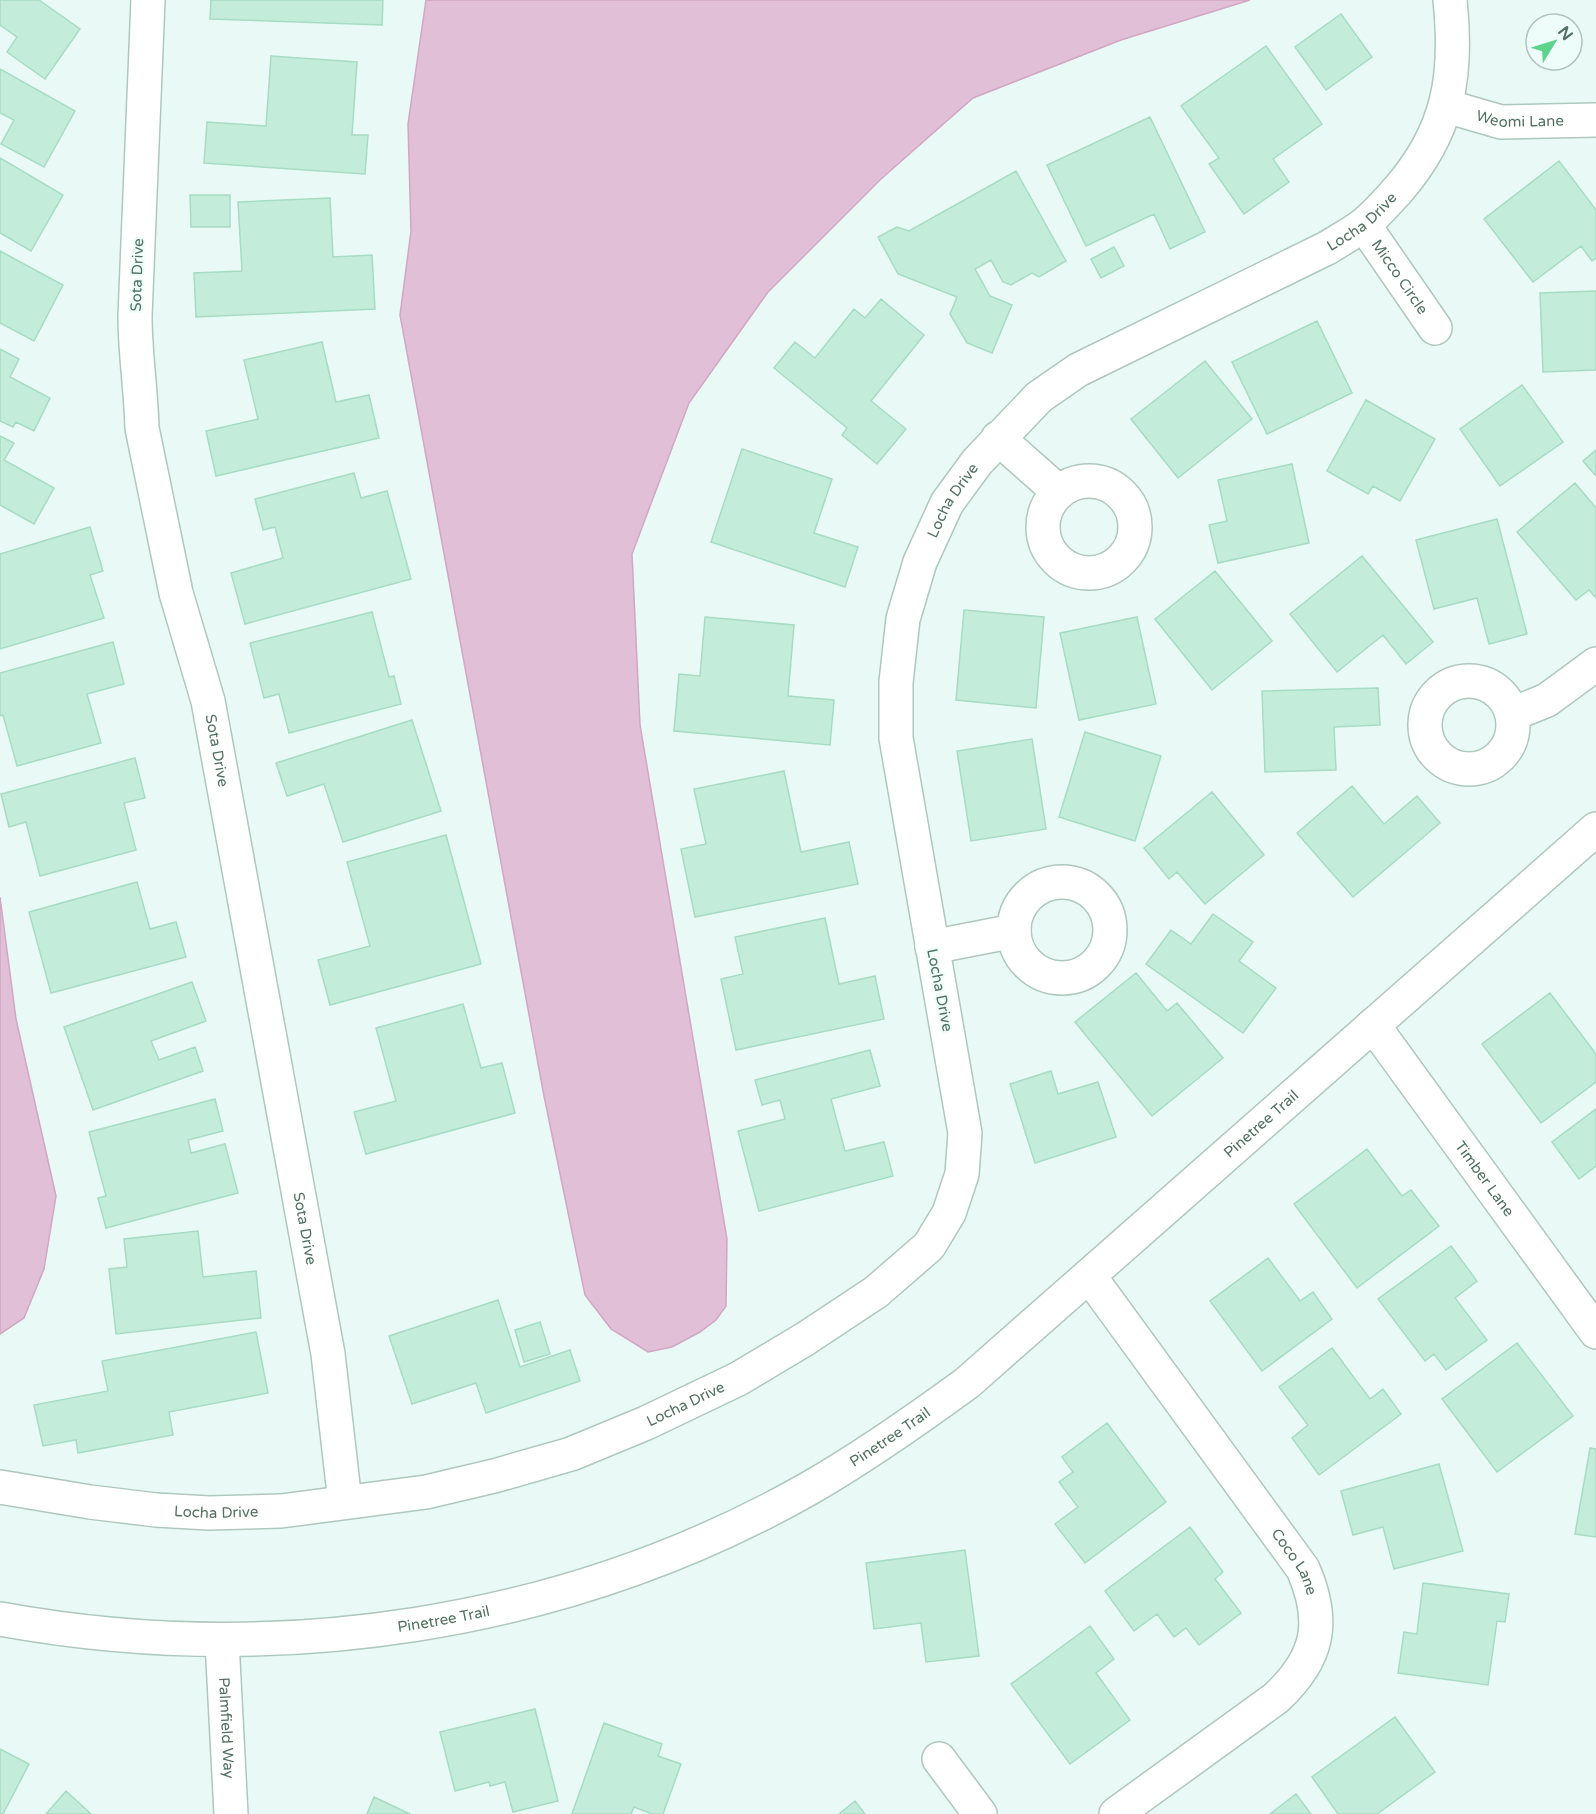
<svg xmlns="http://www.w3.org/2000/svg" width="1596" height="1814" viewBox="0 0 1596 1814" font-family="'Varela Round',sans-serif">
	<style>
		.water { fill: #e1bfd6; stroke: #d1a7c4; stroke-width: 1.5 }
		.building { fill: #c4ecda; stroke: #a6dcc4; stroke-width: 1.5 }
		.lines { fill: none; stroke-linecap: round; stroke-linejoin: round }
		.minor-casing { stroke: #aec8bd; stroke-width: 36 }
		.minor { stroke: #fff; stroke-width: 33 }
		.labels { text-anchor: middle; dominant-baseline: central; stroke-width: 4.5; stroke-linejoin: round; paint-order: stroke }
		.street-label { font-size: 15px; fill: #507161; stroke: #eefdfa }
	</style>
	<rect width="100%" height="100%" fill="#e9faf6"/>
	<path class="water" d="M426,0H1250L1121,40L973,98L881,179L768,292L689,403L632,554L640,725L727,1239L726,1306L716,1320L700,1332L672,1347L648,1352L611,1329L585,1295L544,1096L400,315L411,231L408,124Z
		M0,897L16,1019L56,1196L44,1269L24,1318L0,1334Z"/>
	<path class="building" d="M0,0H39L80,29L45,79L7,52L17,37L0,25Z
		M211,0H383L382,25L210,19Z
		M1341,14L1372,57L1326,90L1295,47Z
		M1266,46L1322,124L1273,159L1289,182L1244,214L1209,164L1219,158L1181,106Z
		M271,56L357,62L352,135H368L365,174L204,163L207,122L266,126Z
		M0,69L75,111L44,167L1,144L14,120L0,113Z
		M1150,117L1205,232L1170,249L1154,214L1086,246L1047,165Z
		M0,158L63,195L31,251L0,233Z
		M1559,161L1596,210V258L1592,261L1581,246L1533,282L1484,219Z
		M1016,171L1066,261L1039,277L1032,273L1011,285L1003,282L991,260L975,269L990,296L1012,305L992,353L967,343L950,314L957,297L898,274L878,237L897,227L909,231Z
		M190,195H230V227H191Z
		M330,198L333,257L372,255L375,309L196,317L194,273L242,271L238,202Z
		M1114,247L1124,266L1101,278L1091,259Z
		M0,251L63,285L34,341L0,323Z
		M1596,291V370L1543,372L1540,293Z
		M881,299L924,335L871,401L906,429L877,464L842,435L847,428L774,368L795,342L815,358L854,309L865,318Z
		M1317,321L1352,393L1267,434L1232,362Z
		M322,342L336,402L369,395L379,438L216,476L206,431L258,419L244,360Z
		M0,349L19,359L10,377L50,398L34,431L16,422L13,427L0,421Z
		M1205,361L1252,419L1178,478L1131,419Z
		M1522,385L1563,442L1500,486L1460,429Z
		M1366,400L1435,439L1400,501L1373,486L1368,494L1327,471Z
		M0,436L14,443L4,460L54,488L34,524L0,505Z
		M742,449L832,479L814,533L858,547L845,587L711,542Z
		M1596,450V476L1583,461Z
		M1292,464L1309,543L1218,563L1209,525L1227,521L1218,480Z
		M354,473L361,498L387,491L411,579L245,624L231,573L283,558L275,527L263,530L255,499Z
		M1575,483L1596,508V598L1589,590L1576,600L1517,532Z
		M1497,519L1527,634L1489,644L1477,598L1434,609L1416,540Z
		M90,527L103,571L90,575L104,618L0,649V554Z
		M1362,556L1433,642L1406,664L1383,635L1337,672L1290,614Z
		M1215,571L1272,641L1212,690L1155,619Z
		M964,610L1044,617L1036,708L956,700Z
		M372,612L389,677L394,676L401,704L289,733L279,694L264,698L250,643Z
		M705,617L794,625L788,696L834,700L830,745L674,731L679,674L700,676Z
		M1137,617L1156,704L1079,720L1060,633Z
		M113,642L124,684L87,694L101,743L17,766L3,715L0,716V673Z
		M1378,688L1380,725L1334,727L1336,770L1265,772L1262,691Z
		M412,720L441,811L343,842L324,784L287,796L276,763Z
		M1085,732L1161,756L1135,841L1059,817Z
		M1032,739L1046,829L971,841L957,751Z
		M135,758L145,798L124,803L136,850L40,876L26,822L9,827L1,794Z
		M784,771L801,852L849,842L858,884L695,917L681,849L706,844L694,789Z
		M1352,786L1384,824L1417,796L1440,823L1353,897L1297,833Z
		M1212,792L1264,855L1205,904L1177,872L1169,879L1144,848Z
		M446,835L481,964L330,1005L318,960L370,946L347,862Z
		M137,882L150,929L176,922L186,957L51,993L29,912Z
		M1213,914L1253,942L1239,961L1276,988L1243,1033L1146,964L1171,930L1191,944Z
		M825,918L839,984L875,976L884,1019L736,1050L721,979L743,974L735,937Z
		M1136,973L1167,1011L1177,1003L1223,1058L1152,1116L1075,1022Z
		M192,982L206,1021L151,1041L159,1060L195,1047L203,1071L93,1110L64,1027Z
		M1550,993L1596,1054V1082L1541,1123L1482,1044Z
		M463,1004L481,1068L502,1063L515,1113L366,1154L354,1112L396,1101L376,1028Z
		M870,1050L880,1086L831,1099L845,1151L884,1142L893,1176L759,1211L738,1131L785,1119L780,1100L762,1105L755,1080Z
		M1051,1071L1058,1094L1098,1082L1116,1137L1035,1163L1010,1084Z
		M215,1099L223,1131L188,1140L191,1153L225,1144L238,1193L106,1228L98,1198L106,1196L89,1132Z
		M1596,1109V1166L1579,1179L1552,1142Z
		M1367,1149L1402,1196L1411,1190L1439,1226L1357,1288L1294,1204Z
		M198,1231L203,1277L256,1271L261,1318L116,1334L109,1269L127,1267L124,1239Z
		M1451,1246L1477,1281L1455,1298L1487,1340L1446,1370L1434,1354L1425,1361L1378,1299Z
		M1268,1258L1300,1301L1313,1292L1332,1319L1262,1371L1210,1301Z
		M498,1300L520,1367L570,1350L580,1381L486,1413L476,1383L412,1404L389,1336Z
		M540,1322L550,1354L524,1362L515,1330Z
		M256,1332L268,1393L169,1412L173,1435L78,1453L76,1440L43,1446L34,1405L108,1391L102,1361Z
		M1517,1343L1573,1416L1497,1472L1442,1399Z
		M1332,1348L1370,1399L1383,1389L1401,1414L1319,1475L1292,1438L1308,1425L1279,1387Z
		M1107,1423L1166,1502L1085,1563L1055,1524L1078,1507L1059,1482L1073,1472L1062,1457Z
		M1590,1448L1596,1449V1537L1575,1534Z
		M1439,1464L1463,1551L1394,1569L1383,1527L1353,1535L1341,1491Z
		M1190,1527L1223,1572L1215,1579L1241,1613L1199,1645L1186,1628L1174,1637L1157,1614L1134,1631L1105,1591Z
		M965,1550L979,1656L926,1662L921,1623L874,1629L866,1563Z
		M1423,1583L1509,1594L1505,1622L1497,1621L1488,1685L1398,1673L1404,1632L1417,1634Z
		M1090,1626L1114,1659L1096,1673L1130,1720L1070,1764L1011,1684Z
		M535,1709L558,1801L513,1812L505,1782L490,1786L489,1782L455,1791L440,1732Z
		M1395,1717L1435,1772L1377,1814H1338L1312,1777Z
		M604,1723L662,1744L658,1756L681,1764L663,1814H652L634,1807L631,1814H572Z
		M0,1749L29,1764L3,1814H0Z
		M66,1791L91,1814H46Z
		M1296,1794L1311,1814H1270Z
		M374,1797L410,1814H367Z
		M855,1801L865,1814H839Z"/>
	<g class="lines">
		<g class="minor-casing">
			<g id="minor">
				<path id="s1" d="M148,0L135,316C135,353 141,390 142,428L176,593L208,701L328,1354L345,1502"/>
				<path id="s2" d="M1446,106L1501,122L1596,120"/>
				<path id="s3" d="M1364,225L1435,328"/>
				<path d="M998,438L1059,492"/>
				<circle cx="1089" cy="527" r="46"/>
				<circle cx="1469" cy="725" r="44"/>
				<path d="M1513,714L1547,700L1596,664"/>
				<circle cx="1062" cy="930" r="48"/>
				<path d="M932,947L1014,931"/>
				<path id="s4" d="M1373,1025L1596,1332"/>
				<path id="s5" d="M1090,1277L1303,1569C1326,1622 1319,1658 1276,1698L1116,1814"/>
				<path id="s6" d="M0,1487L90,1502L156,1510L209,1513L281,1511L426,1492L494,1476L571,1454L646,1423L738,1379L805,1339L876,1292L929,1246L949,1213L962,1174L965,1133L896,738V682L903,619L920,562L947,503L977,462L1039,397L1078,370L1327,248C1338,241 1351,234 1362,226C1375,216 1387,202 1398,190C1449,131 1458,76 1450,0"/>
				<path id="s7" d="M0,1619C274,1669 564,1627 808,1489C864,1457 915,1421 967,1383L1596,829"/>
				<path id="s8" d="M222,1641L231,1814"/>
				<path d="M939,1759L980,1814"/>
			</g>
		</g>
		<use href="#minor" class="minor"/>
	</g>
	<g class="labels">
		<g class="street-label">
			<text stroke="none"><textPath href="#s2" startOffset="76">Weomi Lane</textPath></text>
			<text stroke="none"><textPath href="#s6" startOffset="2270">Locha Drive</textPath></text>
			<text transform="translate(137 275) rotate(-88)">Sota Drive</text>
			<text stroke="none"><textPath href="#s3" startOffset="63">Micco Circle</textPath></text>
			<text stroke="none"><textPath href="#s6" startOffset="1766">Locha Drive</textPath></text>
			<text stroke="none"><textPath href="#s1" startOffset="760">Sota Drive</textPath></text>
			<text transform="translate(940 990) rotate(79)">Locha Drive</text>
			<text stroke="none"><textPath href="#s7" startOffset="1418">Pinetree Trail</textPath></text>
			<text stroke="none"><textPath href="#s4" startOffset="190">Timber Lane</textPath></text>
			<text stroke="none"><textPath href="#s1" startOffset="1246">Sota Drive</textPath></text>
			<text stroke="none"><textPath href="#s6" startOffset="704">Locha Drive</textPath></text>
			<text stroke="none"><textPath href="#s7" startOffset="932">Pinetree Trail</textPath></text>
			<text stroke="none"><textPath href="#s6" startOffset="218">Locha Drive</textPath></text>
			<text stroke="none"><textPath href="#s5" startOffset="351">Coco Lane</textPath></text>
			<text stroke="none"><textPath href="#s7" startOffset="446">Pinetree Trail</textPath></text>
			<text stroke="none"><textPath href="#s8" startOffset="87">Palmfield Way</textPath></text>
		</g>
	</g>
	<g transform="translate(1554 42) rotate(52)"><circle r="28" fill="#eefdfa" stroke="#afc5bd" stroke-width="1.5"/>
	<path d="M0-4.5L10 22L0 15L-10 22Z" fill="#5dd48c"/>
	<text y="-9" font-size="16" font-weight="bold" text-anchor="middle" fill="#507161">N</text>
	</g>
</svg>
